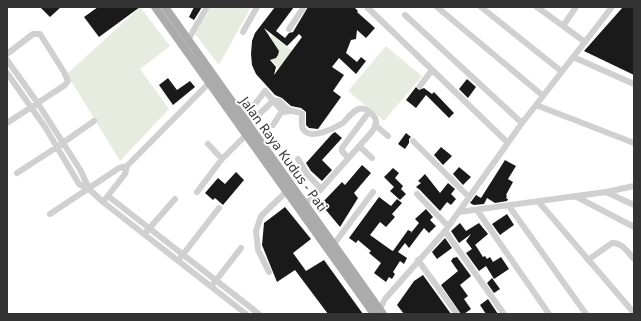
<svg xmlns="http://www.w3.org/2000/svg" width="641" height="321" viewBox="0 0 641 321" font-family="'Noto Sans',sans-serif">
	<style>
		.green { fill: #e6ecdf }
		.building { fill: #1a1a1a; fill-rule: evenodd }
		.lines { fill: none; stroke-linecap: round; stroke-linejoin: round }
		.minor { stroke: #d0d0d0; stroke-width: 6 }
		.major { stroke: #ababab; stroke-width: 8 }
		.labels { text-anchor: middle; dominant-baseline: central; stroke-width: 4; stroke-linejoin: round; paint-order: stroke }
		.street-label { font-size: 13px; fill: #333; stroke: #fff }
	</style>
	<rect width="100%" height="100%" fill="#fff"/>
	<path class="green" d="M140,7L170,46L140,69L169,109L120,161L67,74Z
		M211,7H251L219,65L195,34Z
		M272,35L298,55L279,69L271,60L278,55L279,51L269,43Z
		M386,46L422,76L384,121L348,91Z"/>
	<path class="building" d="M40,7H61L50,17Z
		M98,7H140L99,37L84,17Z
		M194,7H202L194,20L189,17Z
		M275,7H294L276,31L285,38L289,33L293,32L308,7H354L358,11L357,12L375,28L366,38L357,30L356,39L351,40L346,53L357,62L361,57L366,61L356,74L339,58L332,67L344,75L333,91L341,97L318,129L309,128L306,125V112L301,108L291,106L282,98L275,95L256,74L252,65L251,54L252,41L255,33ZM264,28L287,46L299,34L302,37L274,75L276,67L270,60L276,58L278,55L279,51Z
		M623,7H634V75L584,51Z
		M168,78L177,90L190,81L195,87L173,105L159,85Z
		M467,79L476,87L468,98L459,89Z
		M416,87L419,90L424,88L432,94L434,92L454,113L449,118L426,95L416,108L406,100Z
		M335,132L342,138L322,160L332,170L322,181L311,171L306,163L332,134Z
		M406,133L411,137L409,139V143L405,149L398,144Z
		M441,147L452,156L443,165L434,155Z
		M505,160L516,166L508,179L513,182L506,195L507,196L506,198L508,199L507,201L495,203L487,198L484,204L474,205L470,203L476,195L481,198Z
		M362,165L371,173L354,193L358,198L340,227L321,204L342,182L345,185Z
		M459,167L471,177L463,185L453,174Z
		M393,168L399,173L395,178L403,186L401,189L406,194L400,200L390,191L394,187L384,177Z
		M236,172L244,180L223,205L215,198L213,200L205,193L218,178L225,184Z
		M425,174L440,193L448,183L455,189L451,194L456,199L451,205L447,202L440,211L420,190L416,187L421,183L418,181Z
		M379,197L391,206L397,199L402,203L392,214L395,217L386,227L380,222L370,235L391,250L393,251L408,230L412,232L410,234L419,223L415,219L426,209L433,217L430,220L436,226L429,233L424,228L409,248L405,243L398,252L407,258L404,264L400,261L393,272L395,274L392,279L389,277L386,282L374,273L381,263L369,253L371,251L358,240L356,243L349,238Z
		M285,207L311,239L293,253L306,271L324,260L363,314H328L295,270L277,282L262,245L264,223Z
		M507,214L514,225L500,235L492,224Z
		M460,223L466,231L479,223L488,234L475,245L476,246L483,257L485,256L487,259L490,257L493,262L501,257L509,269L494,279L486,266L479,271L466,253L472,249L466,241L471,234L459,243L451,231Z
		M445,238L452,248L437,259L432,252Z
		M457,257L471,276L460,285L468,296L464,299L471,309L464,314H461L441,285L458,271L451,261L453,258Z
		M423,275L451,314H404L397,305L414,281Z
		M492,278L500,289L494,293L487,283Z
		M488,299L498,314H486L480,305Z"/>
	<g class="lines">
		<path class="minor" d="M367,7L507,142
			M437,7L542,95
			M481,7L561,71
			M537,7L585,42
			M405,15L522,123
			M563,26L576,7
			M289,29L304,7
			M243,32L257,7
			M188,40L207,7
			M7,54L33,34H40L64,72L68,81L65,85L7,123
			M573,57L634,84
			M7,60L37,102L81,171L89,189
			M7,73L45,127L79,184L89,189L103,202
			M420,86L432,70
			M536,105L634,143
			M245,121L254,119L273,101C282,98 282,107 289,110C293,112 298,111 302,114C302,119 301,125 303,129C310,141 335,128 343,123C348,118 352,111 359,109C366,106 377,117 376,123C376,127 372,131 370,134L321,189L303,206
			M244,122L247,112L253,107L265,91L283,112L291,111
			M273,125L282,111
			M375,125L388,136
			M413,141L469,197
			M208,144L222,159
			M359,146L372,158
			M348,158L342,151V148L369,112
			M298,159L307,174L321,189
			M127,166L125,174L103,202L246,314
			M17,173L57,147L94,121
			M197,192L222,159L247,134
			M606,192L634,205
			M417,194L448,226
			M108,196L259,314
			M575,196L634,227
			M538,201L634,313
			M509,206L586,314
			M477,210L549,314
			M459,212L606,192L634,186
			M50,214L119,168L127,166L209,83
			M147,231L175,199
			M445,231L504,314
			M334,244L373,192
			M181,257L219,208
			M418,260L457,314
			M588,260L612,243C622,242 628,253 634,259
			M269,272L258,250L256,231L261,216L287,191
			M214,283L241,248
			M378,313L385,299L445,231L522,123L612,7"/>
		<path class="major" d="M155,7L374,314
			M165,7L383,314"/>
	</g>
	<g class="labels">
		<g class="street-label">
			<text transform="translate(284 154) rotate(54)">Jalan Raya Kudus - Pati</text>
		</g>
	</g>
	<rect width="641" height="321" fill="none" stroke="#333333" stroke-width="16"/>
</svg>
